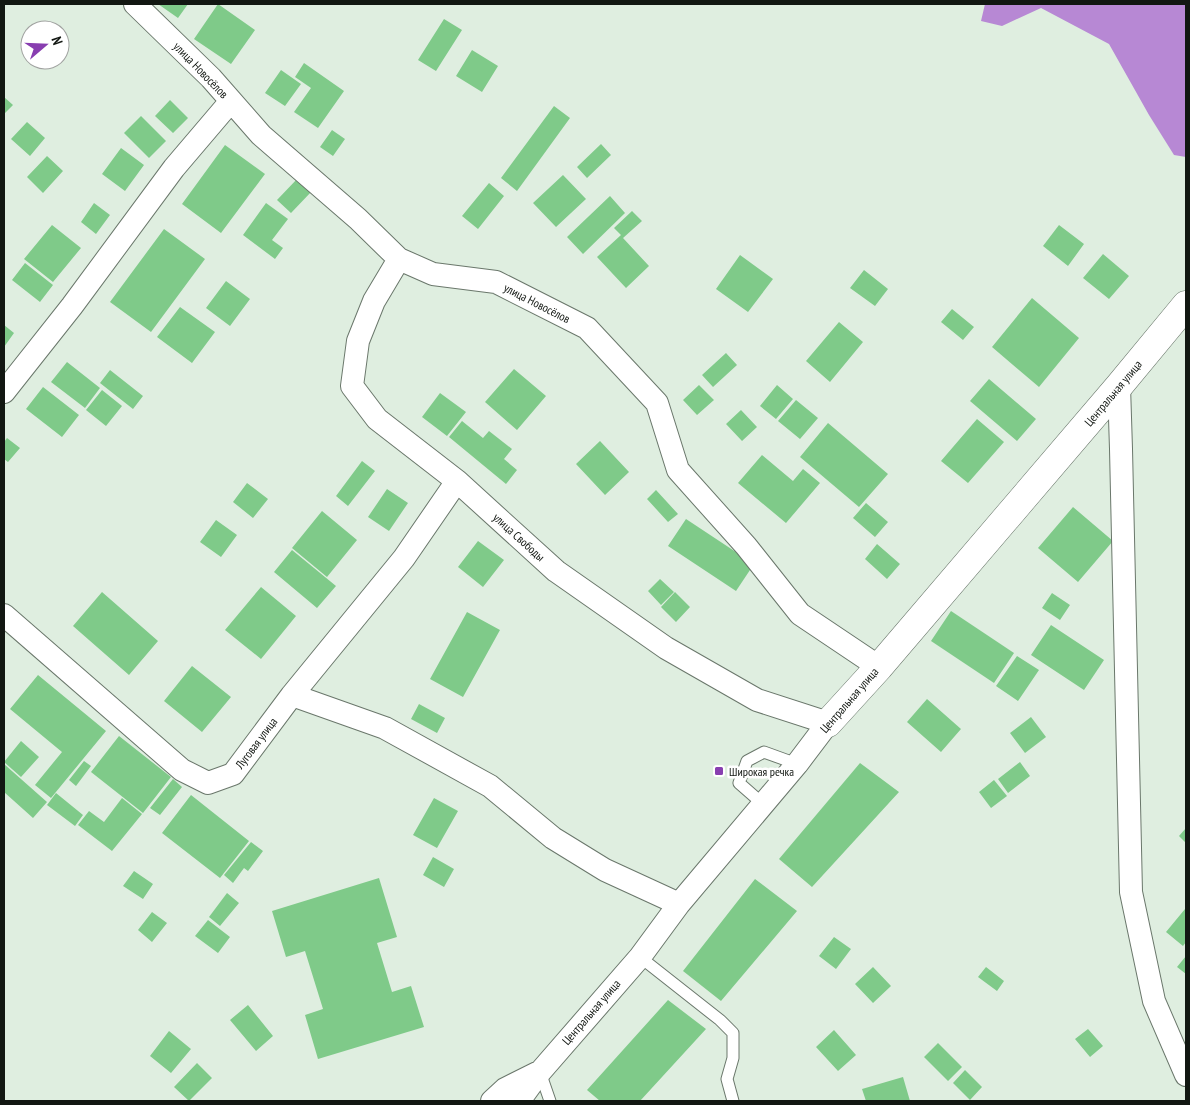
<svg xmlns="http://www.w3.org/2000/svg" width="1190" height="1105" viewBox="0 0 1190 1105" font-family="'PT Sans Narrow',sans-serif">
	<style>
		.water { fill: #b788d4 }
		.building { fill: #7fca89 }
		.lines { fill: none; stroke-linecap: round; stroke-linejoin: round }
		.lane-casing { stroke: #6a776b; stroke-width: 13 }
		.street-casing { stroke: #6a776b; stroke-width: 24 }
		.secondary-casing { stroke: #6a776b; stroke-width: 29 }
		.lane { stroke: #fff; stroke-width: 11 }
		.street { stroke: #fff; stroke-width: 22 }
		.secondary { stroke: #fff; stroke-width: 28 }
		.poi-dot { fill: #883eb0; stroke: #fff; stroke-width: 2 }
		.labels { text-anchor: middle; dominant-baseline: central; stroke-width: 5; stroke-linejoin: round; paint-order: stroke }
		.street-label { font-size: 12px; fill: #121712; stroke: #fff }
		.poi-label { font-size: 12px; fill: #121712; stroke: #fff; text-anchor: start }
	</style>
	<rect width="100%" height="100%" fill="#dfeee0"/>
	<path class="water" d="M985,4H1186V157L1174,155L1149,115L1109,44L1041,8L1002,26L981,21Z"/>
	<path class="building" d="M158,4H188L178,18Z
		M218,4L255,30L231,64L194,39Z
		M444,19L462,30L436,71L418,60Z
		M472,50L498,66L482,92L456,76Z
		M304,63L344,91L318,128L294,112L311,88L295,77Z
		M281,70L301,84L285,106L265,93Z
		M4,97L13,105L4,114Z
		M170,100L188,118L173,133L155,116Z
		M554,106L570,118L517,191L501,178Z
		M141,116L166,141L149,158L124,133Z
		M27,122L45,138L30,156L11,139Z
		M332,130L345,139L333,156L320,147Z
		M601,144L611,155L587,178L577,167Z
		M225,145L265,174L221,233L182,204Z
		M121,148L144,165L125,191L102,174Z
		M47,156L63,171L43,193L27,177Z
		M563,175L586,199L556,227L533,203Z
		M298,178L312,191L291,213L277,200Z
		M489,183L504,196L478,229L462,216Z
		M610,196L625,213L583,254L567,237Z
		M94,203L110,215L96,234L81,222Z
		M266,203L288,219L272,240L283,248L275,259L243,235Z
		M632,211L642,221L623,238L649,266L626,288L597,257L621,235L614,228Z
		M52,225L81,248L53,282L24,259Z
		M1059,225L1084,244L1068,266L1043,246Z
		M164,229L205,259L151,332L110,302Z
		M1103,254L1129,276L1109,299L1083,278Z
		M740,255L773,279L748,312L716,289Z
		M25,263L53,285L40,302L12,280Z
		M864,270L888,289L875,306L850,288Z
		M226,281L250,299L230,326L206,308Z
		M1032,298L1079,338L1039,387L992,347Z
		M180,307L215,332L192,363L157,337Z
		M952,309L974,327L963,340L941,322Z
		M839,322L863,342L830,382L806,361Z
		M4,325L14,333L4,347Z
		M726,353L737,365L713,387L702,375Z
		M67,362L100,388L85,408L51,382Z
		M514,369L546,396L517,430L485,402Z
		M110,370L143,396L133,409L100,383Z
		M989,379L1036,419L1017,441L970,401Z
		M699,385L714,400L697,415L683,400Z
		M777,385L793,399L776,419L760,406Z
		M43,387L79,415L62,437L26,409Z
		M102,390L122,406L106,426L86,410Z
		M440,393L466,412L447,436L422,417Z
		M796,400L818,418L800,439L778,421Z
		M741,410L757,427L742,441L726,424Z
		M977,419L1004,442L968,483L941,461Z
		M462,421L483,438L489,431L512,449L504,459L517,470L506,484L449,437Z
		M828,423L888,474L859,507L800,457Z
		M7,438L20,448L8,462L4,459V442Z
		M600,441L629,472L605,495L576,464Z
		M762,455L793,481L803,469L820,483L786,523L738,483Z
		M362,461L375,471L348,506L336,496Z
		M247,483L268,499L253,518L233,502Z
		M387,489L408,503L389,531L368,517Z
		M656,490L678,514L668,522L647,499Z
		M866,503L888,522L875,537L853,518Z
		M1073,507L1113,541L1078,582L1038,548Z
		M322,511L357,540L327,577L292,548Z
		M686,519L754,564L736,591L668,546Z
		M216,520L237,535L221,557L200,542Z
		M478,541L504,560L483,587L458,567Z
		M877,544L900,564L887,579L865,559Z
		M292,550L336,586L317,608L274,572Z
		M660,579L674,592L661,605L648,591Z
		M261,587L296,616L261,659L225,630Z
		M102,592L158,641L129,675L73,626Z
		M675,592L690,607L676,622L661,607Z
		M1052,593L1070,605L1060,620L1042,608Z
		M951,611L1014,653L994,683L931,641Z
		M467,612L500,630L463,697L430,679Z
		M1051,625L1104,660L1084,690L1031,655Z
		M1017,656L1039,670L1018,701L996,686Z
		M192,666L231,697L202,732L164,701Z
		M38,675L106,731L51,798L35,785L62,752L10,709Z
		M927,699L961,729L941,752L907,722Z
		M419,704L445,718L437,733L411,719Z
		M1031,717L1046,737L1025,753L1010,733Z
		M119,736L171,777L143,813L91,772Z
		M21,741L39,757L21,777L4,762Z
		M84,761L91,766L76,786L69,780Z
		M1020,762L1030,776L1008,793L998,779Z
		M860,763L899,792L812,887L779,859Z
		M4,764L47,802L33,818L4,792Z
		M173,779L182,787L160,815L150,808Z
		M994,780L1007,796L991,808L979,792Z
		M56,793L83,815L75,826L47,805Z
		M191,795L249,841L220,878L162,833Z
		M122,798L142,814L112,851L78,825L89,811L104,822Z
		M434,798L458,811L437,848L413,835Z
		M1186,828V843L1179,836Z
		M251,842L263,851L248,871L244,868L233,883L224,875Z
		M433,857L454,869L444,887L423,875Z
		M134,871L153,884L143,899L123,886Z
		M379,878L397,937L377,943L392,992L411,986L424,1027L318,1059L305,1015L323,1009L305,951L286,957L272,911Z
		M755,879L797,911L721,1001L683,971Z
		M227,893L239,903L220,926L209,917Z
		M1185,909L1186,910V942L1183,946L1166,932Z
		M152,912L167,923L152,942L138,930Z
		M208,920L230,937L218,953L195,936Z
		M834,937L851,949L836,969L819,956Z
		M1186,956V974L1177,967Z
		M873,967L891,986L873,1003L855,984Z
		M986,967L1004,981L997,991L978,977Z
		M668,1000L706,1029L640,1101H600L587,1090Z
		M248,1005L273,1036L256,1051L230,1020Z
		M1088,1029L1103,1046L1090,1057L1075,1039Z
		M834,1030L856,1055L838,1071L816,1047Z
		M169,1031L191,1049L171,1073L150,1056Z
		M938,1043L962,1067L948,1081L924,1057Z
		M197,1063L212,1078L189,1101L174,1087Z
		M965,1070L982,1087L970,1100L953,1083Z
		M903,1077L910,1101H866L862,1089Z"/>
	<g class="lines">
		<g class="lane-casing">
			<path id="lane" d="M763,804L739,783L747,761L764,752L797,764
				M640,957L720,1020L733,1033V1058L727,1079L733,1101
				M540,1072L550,1101"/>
		</g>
		<g class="street-casing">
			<path id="street" d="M135,4L211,78L261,135L358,219L399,259L433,274L496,282L587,328L657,403L678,470L746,546L800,614L879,667
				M399,259L374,301L358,341L352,386L377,419L457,481L556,571L666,648L757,700L828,723L797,764L679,904L640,957L540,1072L519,1101
				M1119,386L1121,449L1131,892L1154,1001L1186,1075
				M4,392L72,306L174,168L231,101
				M4,615L182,770L208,783L233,774L292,695L404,558L457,481
				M292,695L385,728L490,786L553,838L605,870L679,904
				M492,1101L505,1089L537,1073"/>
		</g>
		<g class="secondary-casing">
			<path id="secondary" d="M828,723L879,667L1119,386L1186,305"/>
		</g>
		<use href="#lane" class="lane"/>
		<use href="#street" class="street"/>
		<use href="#secondary" class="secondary"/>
	</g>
	<rect class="poi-dot" x="714" y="766" width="10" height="10" rx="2.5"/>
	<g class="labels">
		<g class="street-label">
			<text transform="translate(201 70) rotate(46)">улица Новосёлов</text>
			<text transform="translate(537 303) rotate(27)">улица Новосёлов</text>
			<text transform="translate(1113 393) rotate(-50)">Центральная улица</text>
			<text transform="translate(519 537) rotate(42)">улица Свободы</text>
			<text transform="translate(849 700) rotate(-49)">Центральная улица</text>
			<text transform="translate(256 743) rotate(-53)">Луговая улица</text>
			<text transform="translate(591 1012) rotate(-49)">Центральная улица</text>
		</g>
		<g class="poi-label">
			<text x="729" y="771">Широкая речка</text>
		</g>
	</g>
	<rect width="1190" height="1105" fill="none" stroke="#121712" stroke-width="10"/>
	<g transform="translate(45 45) rotate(71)"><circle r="24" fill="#ffffff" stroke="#a0a2a0"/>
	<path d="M0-4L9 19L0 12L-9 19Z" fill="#883eb0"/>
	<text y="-8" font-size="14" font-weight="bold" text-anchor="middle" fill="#121712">N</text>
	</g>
</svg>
